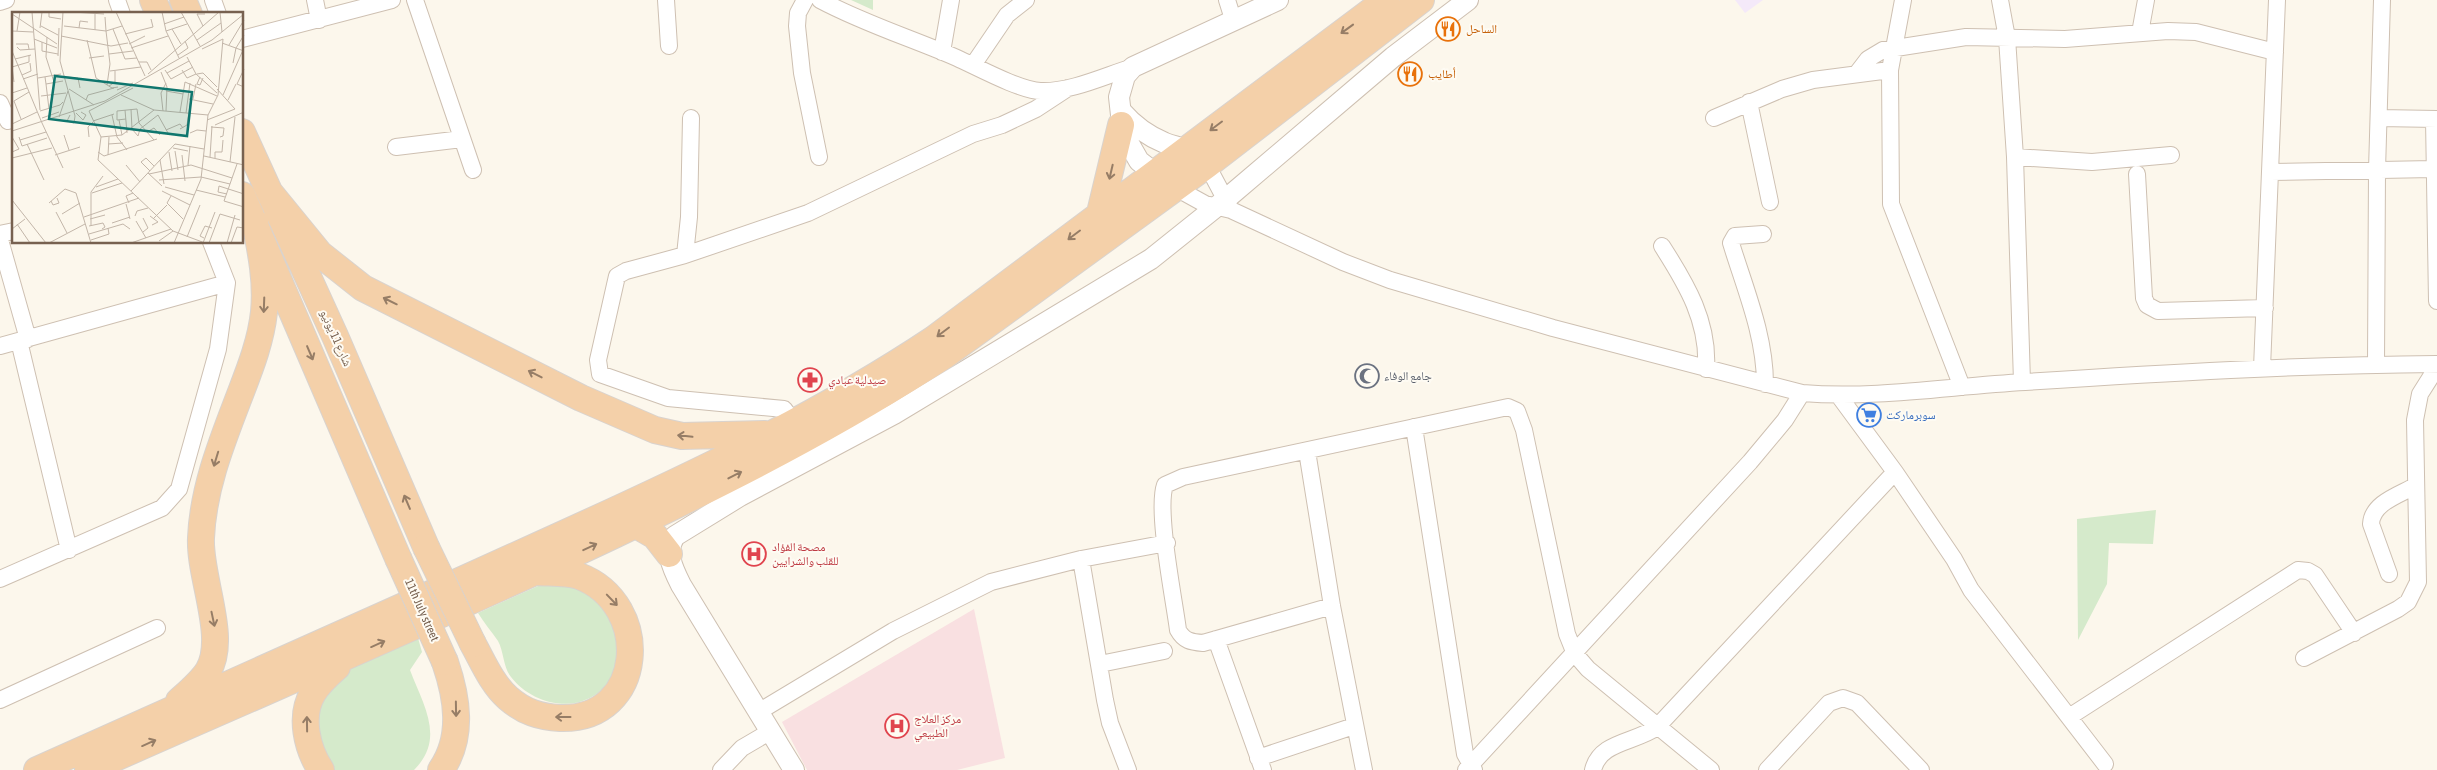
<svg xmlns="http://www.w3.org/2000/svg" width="2437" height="770" viewBox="0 0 2437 770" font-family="'Asap Condensed','Noto Naskh Arabic',sans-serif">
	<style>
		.education { fill: #f4e9f9 }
		.medical { fill: #f9e0e1 }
		.green { fill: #d5eacb }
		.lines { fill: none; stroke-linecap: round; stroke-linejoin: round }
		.minor-casing { stroke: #cec0b2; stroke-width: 18 }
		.tertiary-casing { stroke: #cec0b2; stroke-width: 22 }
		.trunk-casing { stroke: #d9d3ce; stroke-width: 28 }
		.minor { stroke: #fff; stroke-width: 16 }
		.tertiary { stroke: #fff; stroke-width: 20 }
		.trunk { stroke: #f4d0a9; stroke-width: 26 }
		.trunk-bridge-casing { stroke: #d9d3ce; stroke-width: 28; stroke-linecap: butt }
		.trunk-bridge { stroke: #f4d0a9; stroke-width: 26 }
		.oneway { stroke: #967d66 }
		.labels { text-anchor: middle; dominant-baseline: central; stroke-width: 4; stroke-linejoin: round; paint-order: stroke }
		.food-label { font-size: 12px; fill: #c56008; stroke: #fefbf3; text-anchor: start }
		.street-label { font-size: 12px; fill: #776150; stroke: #fefbf3 }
		.worship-label { font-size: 12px; fill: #5b616d; stroke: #fefbf3; text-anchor: start }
		.health-label { font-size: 12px; fill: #be3a42; stroke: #fefbf3; text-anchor: start }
		.shop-label { font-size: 12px; fill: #366cbe; stroke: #fefbf3; text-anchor: start }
		.inset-road { fill: none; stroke: #c3b6a9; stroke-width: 1 }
		.view { fill: #0f766e; fill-opacity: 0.15; stroke: #0f766e; stroke-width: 2.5 }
		.inset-edge { fill: none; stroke: #776150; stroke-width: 2.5 }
	</style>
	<rect width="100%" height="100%" fill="#fcf7ec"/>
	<path class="education" d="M1735,0H1763L1745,13Z"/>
	<path class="medical" d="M974,609L1005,758L957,770H807L782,722Z"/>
	<path class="green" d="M851,0H873V10Z
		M2156,510L2153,544L2109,543L2107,584L2078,640L2077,519Z
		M559,582L597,593L623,643C619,654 617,670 610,680C586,716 535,708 511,677C503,667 504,652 498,641C492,632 484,623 478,613L538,586Z
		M418,638L422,652L410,670C423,705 446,738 414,770H331L312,738L318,697L349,669Z"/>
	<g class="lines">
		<g class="minor-casing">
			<path id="minor" d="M117,0L122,14
				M213,0L218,14
				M315,0L319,20
				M415,0L473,170
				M666,0L669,46
				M805,0L798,13L797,26L802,73L819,157
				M820,0C865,24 911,38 957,58C977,67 1021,91 1041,91C1071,92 1104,76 1133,67
				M1227,0L1233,19
				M1903,0L1890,70L1891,204L1962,387
				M2000,0L2007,38L2015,157L2022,382
				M0,2L6,0
				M2140,33L2146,0
				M242,39L392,0
				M942,52L951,0
				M973,65L1007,15L1026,0
				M1858,72L1868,59L1883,50L1966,37L2065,39L2168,31L2196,32L2275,52
				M1749,102L1770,202
				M0,103L8,121
				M1714,118L1782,89L1813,80L1890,70
				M2379,118L2437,119
				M2434,119L2437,301
				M396,147L462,139
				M2015,157L2092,162L2171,155
				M1207,165L1231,210
				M2270,172L2433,169
				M2137,174L2144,298L2147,305L2158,311L2265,308
				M1176,188L1205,204L1231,210L1343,262L1390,280L1553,328L1802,393C1876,399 1951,386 2025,382C2162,373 2299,365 2437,364
				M0,234L14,231
				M1763,234L1735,236L1731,243C1745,289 1765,335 1765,384
				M0,240L28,339
				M1662,246C1687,285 1709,322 1706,369
				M685,255L689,217L691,118
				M19,341L69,550
				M0,346L227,283
				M2376,365L2377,170L2382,0
				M2262,368L2277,0
				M1839,396L1895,472L1954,559L1971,590L2105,764
				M793,421L784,409L668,398L600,374L598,360L617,276L626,271L685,255L808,213L973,134L1002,125L1036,109L1068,88
				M1414,427L1465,754L1474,770
				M1307,451L1332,606L1364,770
				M1081,559L1105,700L1110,723L1128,770
				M2389,574L2371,524C2372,503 2399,495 2415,486
				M0,579L162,508L179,489L218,349L227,283L211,242
				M1332,606L1203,643C1191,642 1184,641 1178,630C1174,599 1156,510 1165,485L1183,477L1508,407L1517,411L1524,430L1567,634L1575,654L1588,669L1711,770
				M1216,639L1263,770
				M2304,658L2398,609L2408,602L2418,582L2415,420L2420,394L2437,367
				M1100,664L1164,651
				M0,700L157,628
				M760,711L893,631L991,582L1081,559L1167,543
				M2069,717L2298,570L2308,571L2315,575L2354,633
				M1258,758L1354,726
				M721,770L742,748L771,731
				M1466,770L1750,462L1785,420L1802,393
				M1593,770C1600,741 1635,743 1657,727L1895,472
				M1767,770L1829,703L1843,698L1857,703L1921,770"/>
		</g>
		<g class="tertiary-casing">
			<path id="tertiary" d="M1122,112C1134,126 1148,136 1165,143C1176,147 1185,148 1195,154
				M1165,181L1139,161L1123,133L1119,97L1125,76L1133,67L1278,0
				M794,770L681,585C673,569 664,552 675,536L740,496L894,414L1151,259L1226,199L1393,57L1468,0"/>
		</g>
		<g class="trunk-casing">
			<path id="trunk" d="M153,0L159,14
				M183,0L189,14
				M242,132L335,336L426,547
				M271,194L320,254L363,288L581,398L655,430L682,436L765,434
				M242,195L398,558
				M1099,217L1121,125
				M636,525L655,536L669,554
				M473,644C483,662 492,684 508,698C524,712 540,717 560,718C646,721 653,604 579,576C567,572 550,573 537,572
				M179,701C189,692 201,682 208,671C228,638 199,577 201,538C203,487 223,439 241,392C251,366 261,340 264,312C267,281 261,252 255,222
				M37,770C204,695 372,621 539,545C674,484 811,421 934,339L1386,0
				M88,770C263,692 439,618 612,536C726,482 839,425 944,356L1207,165L1421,0
				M321,770C307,749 299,716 313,693C319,683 329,674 337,667
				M441,770C464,737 457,697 445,662"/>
		</g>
		<use href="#minor" class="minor"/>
		<use href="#tertiary" class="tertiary"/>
		<use href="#trunk" class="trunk"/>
		<g class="trunk-bridge-casing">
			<path id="trunk-bridge" d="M426,547L473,644
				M398,558L445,662"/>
		</g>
		<use href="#trunk-bridge" class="trunk-bridge"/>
	</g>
	<defs><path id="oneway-shaft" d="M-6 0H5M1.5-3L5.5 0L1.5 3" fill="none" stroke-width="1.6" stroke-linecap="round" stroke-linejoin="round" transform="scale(1.25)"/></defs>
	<g class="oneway">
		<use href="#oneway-shaft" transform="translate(1347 29) rotate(144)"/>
		<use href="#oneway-shaft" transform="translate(1216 126) rotate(143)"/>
		<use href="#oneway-shaft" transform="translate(1111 172) rotate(103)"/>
		<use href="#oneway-shaft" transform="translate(1074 235) rotate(143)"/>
		<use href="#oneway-shaft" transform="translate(390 301) rotate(-154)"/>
		<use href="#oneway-shaft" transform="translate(264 305) rotate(92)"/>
		<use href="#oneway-shaft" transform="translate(943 332) rotate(143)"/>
		<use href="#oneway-shaft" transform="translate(310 353) rotate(67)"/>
		<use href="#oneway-shaft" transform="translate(535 374) rotate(-153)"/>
		<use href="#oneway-shaft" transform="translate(685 436) rotate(-174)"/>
		<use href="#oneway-shaft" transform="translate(216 459) rotate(107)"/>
		<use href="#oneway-shaft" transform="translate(735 475) rotate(-27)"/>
		<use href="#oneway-shaft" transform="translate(407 502) rotate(-113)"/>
		<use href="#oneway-shaft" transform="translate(590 547) rotate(-25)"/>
		<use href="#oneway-shaft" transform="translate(612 600) rotate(46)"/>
		<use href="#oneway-shaft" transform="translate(213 619) rotate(78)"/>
		<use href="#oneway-shaft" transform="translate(378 644) rotate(-24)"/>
		<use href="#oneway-shaft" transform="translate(456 709) rotate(89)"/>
		<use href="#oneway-shaft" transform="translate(563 717) rotate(-180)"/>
		<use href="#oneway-shaft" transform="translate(307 724) rotate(-91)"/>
		<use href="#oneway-shaft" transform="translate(149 743) rotate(-24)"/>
	</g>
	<defs>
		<g id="restaurant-ring" transform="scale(1.25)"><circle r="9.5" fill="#fefbf3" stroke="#e8710a" stroke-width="1.5"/><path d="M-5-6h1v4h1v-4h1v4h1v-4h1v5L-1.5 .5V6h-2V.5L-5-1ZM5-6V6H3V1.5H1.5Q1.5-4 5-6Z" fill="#e8710a"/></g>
		<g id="mosque-ring" transform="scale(1.25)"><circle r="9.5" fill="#fefbf3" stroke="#6b7280" stroke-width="1.5"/><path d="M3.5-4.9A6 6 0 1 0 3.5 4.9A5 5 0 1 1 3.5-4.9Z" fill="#6b7280"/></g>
		<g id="pharmacy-ring" transform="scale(1.25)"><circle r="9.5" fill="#fefbf3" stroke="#e0444e" stroke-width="1.5"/><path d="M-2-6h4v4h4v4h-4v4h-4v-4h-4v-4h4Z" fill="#e0444e"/></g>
		<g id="supermarket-ring" transform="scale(1.25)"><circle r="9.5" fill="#fefbf3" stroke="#3f7fe0" stroke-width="1.5"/><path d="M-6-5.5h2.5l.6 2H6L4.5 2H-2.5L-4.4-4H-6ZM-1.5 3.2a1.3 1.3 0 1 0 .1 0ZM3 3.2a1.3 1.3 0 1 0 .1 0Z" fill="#3f7fe0"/></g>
		<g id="hospital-ring" transform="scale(1.25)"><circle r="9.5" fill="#fefbf3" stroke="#e0444e" stroke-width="1.5"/><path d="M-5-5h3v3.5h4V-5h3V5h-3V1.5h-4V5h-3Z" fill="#e0444e"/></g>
	</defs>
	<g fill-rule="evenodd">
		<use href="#restaurant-ring" x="1448" y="29"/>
		<use href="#restaurant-ring" x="1410" y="74"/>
		<use href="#mosque-ring" x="1367" y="376"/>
		<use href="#pharmacy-ring" x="810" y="380"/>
		<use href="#supermarket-ring" x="1869" y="415"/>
		<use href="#hospital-ring" x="754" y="554"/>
		<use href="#hospital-ring" x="897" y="726"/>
	</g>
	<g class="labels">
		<g class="food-label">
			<text x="1466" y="29">الساحل</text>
			<text x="1428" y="74">أطايب</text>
		</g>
		<g class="street-label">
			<text transform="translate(336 338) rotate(66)">شارع 11 يونيو</text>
			<text transform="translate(422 610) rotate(66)">11th July street</text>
		</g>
		<g class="worship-label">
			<text x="1384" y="376">جامع الوفاء</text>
		</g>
		<g class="health-label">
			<text x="828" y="380">صيدلية عبادي</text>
			<text x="772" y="547">مصحة الفؤاد<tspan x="772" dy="14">للقلب والشرايين</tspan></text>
			<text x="914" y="719">مركز العلاج<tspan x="914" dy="14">الطبيعي</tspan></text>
		</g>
		<g class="shop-label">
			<text x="1886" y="415">سوبرماركت</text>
		</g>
	</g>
	<g transform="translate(12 12)">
		<rect width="231" height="231" fill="#fcf7ec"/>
		<path class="inset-road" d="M20,0L28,98M37,0V5L49,7M51,0L48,49L63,104L62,111L55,109L58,103M61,0L92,2M104,0L133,64M150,0L154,19L167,46M169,0L188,34M208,0L210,20M0,2L45,32M83,2V18M152,12L172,5M29,14L46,23M52,14L94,19L93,5M191,14L185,2H193M28,16L30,0M67,16L68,9L76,10M101,17L113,47L125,46M160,17L169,32M0,19L21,20M5,19L8,0M154,19L175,12M113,22L141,15L139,7M49,24L99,34L116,31M35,25L34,45L42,70M22,27L45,36M75,28L84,66L100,76L106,75M185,28L209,11M30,30V39L46,42M210,31L232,39M4,32H16L17,37M117,32L133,24M217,33L232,8M5,35L8,38L23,37M119,36L156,24M224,36L232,23M190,37L211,27M0,39L30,111M97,42L121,39M166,43L176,36L173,29M46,44L47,16M175,45L184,62L205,81M77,46L92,44M3,47L19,43M127,50H135L139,58M221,51L224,36M0,55L17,50V43M0,55L2,70M232,57L225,72L232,75M153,58L159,67L181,55M170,58L175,66L184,62M98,59L129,55M149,60L155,75L154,99M155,61L177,49M136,62L207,0M185,62L191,61L205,75M10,63L19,59L18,51M33,65L34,72L51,69M55,65L66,66L68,76M188,65L185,72L188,73L191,66M26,66L49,62M11,67L26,62M34,72L37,97M95,73L98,52L94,19L110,14M97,74L103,70V59M121,76L77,99L89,125L86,148L161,219L193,231M57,77L82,93M105,78L121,71M154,79L171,82M0,81L15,76M109,83L142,98L196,103M211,83L231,38M29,84L54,81M177,87L201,92M181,87L184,72M74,88L76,83L102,76M216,88L224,72M119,97L120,117L126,124L128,117L146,103M113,98L115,121M28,99L48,93L51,90M151,99L149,81L154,71M168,100L173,70L205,84M64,101L71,108L74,103L69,100M174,101L178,71M100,103L105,125L115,138M146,103L156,121M47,105L56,79M30,106L47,100M9,107L2,89L17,80M114,107L105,108V99L125,97L127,111L142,128M107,108L110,123M195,108L223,97L205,77M81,109L102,102M30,111L51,156M0,112L25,100M203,113L232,100M199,115L212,116L211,124L208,125M168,117L175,113L179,87M154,118L168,112L171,116M0,119L93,89L200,28L232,2M135,120L142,116L148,123M178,121L185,118L194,119M52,123L57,138M0,125L7,137L0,140M7,125L10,134L35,126M77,125L76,115L81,110M89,125L110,123L142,98M8,128L34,120M15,132L32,168M96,132L111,131M161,136L176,139M163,139L166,158M86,140L92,144L145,127M157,140L160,159M43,143L68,135M96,143L97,125M170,143L173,169M192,144L232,153M198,145L200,114M0,146L40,136M203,146V140H210L211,128M148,148L152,172M218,150L223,105M225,152L212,189L232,195M114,153L128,170M176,153L178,134M138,159L129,150L134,146L142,154M136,161L150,174M137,162L179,153L220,166M147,168L189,165L218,172M84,175L106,167M153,175L182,183M184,178L213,185M119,179L163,132L192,137M150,179L178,193M80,181L110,171M215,182L206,180L207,174L232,182M159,184L155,191L171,207M0,188L34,231M39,189L41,193L47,191L45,186M37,191L53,177L64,181L79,231M117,191L114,184L121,181M114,192L118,207M44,200L55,221M50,202L68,191M123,204L125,199L136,196M138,204L146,210L140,213M72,205L127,186M131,206L136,216L131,220M78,207L93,203M141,207L155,193M124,209L134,226M100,211L118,205M5,212L18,231M77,214L91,211L93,215L90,217M79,214V180L91,164M0,217L13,207M77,222L111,212L118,217M175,225L188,193M192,226L188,224L193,214L200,216M79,228L97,222L96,216M147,229L161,219M37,231L73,212M119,231L159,217M162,231L189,167L196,103L206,83L211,27M191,231L203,200M197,231L208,202L228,208M215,231L223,203M219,231L225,215L232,216"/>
		<path class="view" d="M43,64L180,80L175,124L37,107Z"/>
		<rect width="231" height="231" class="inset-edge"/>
	</g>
</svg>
